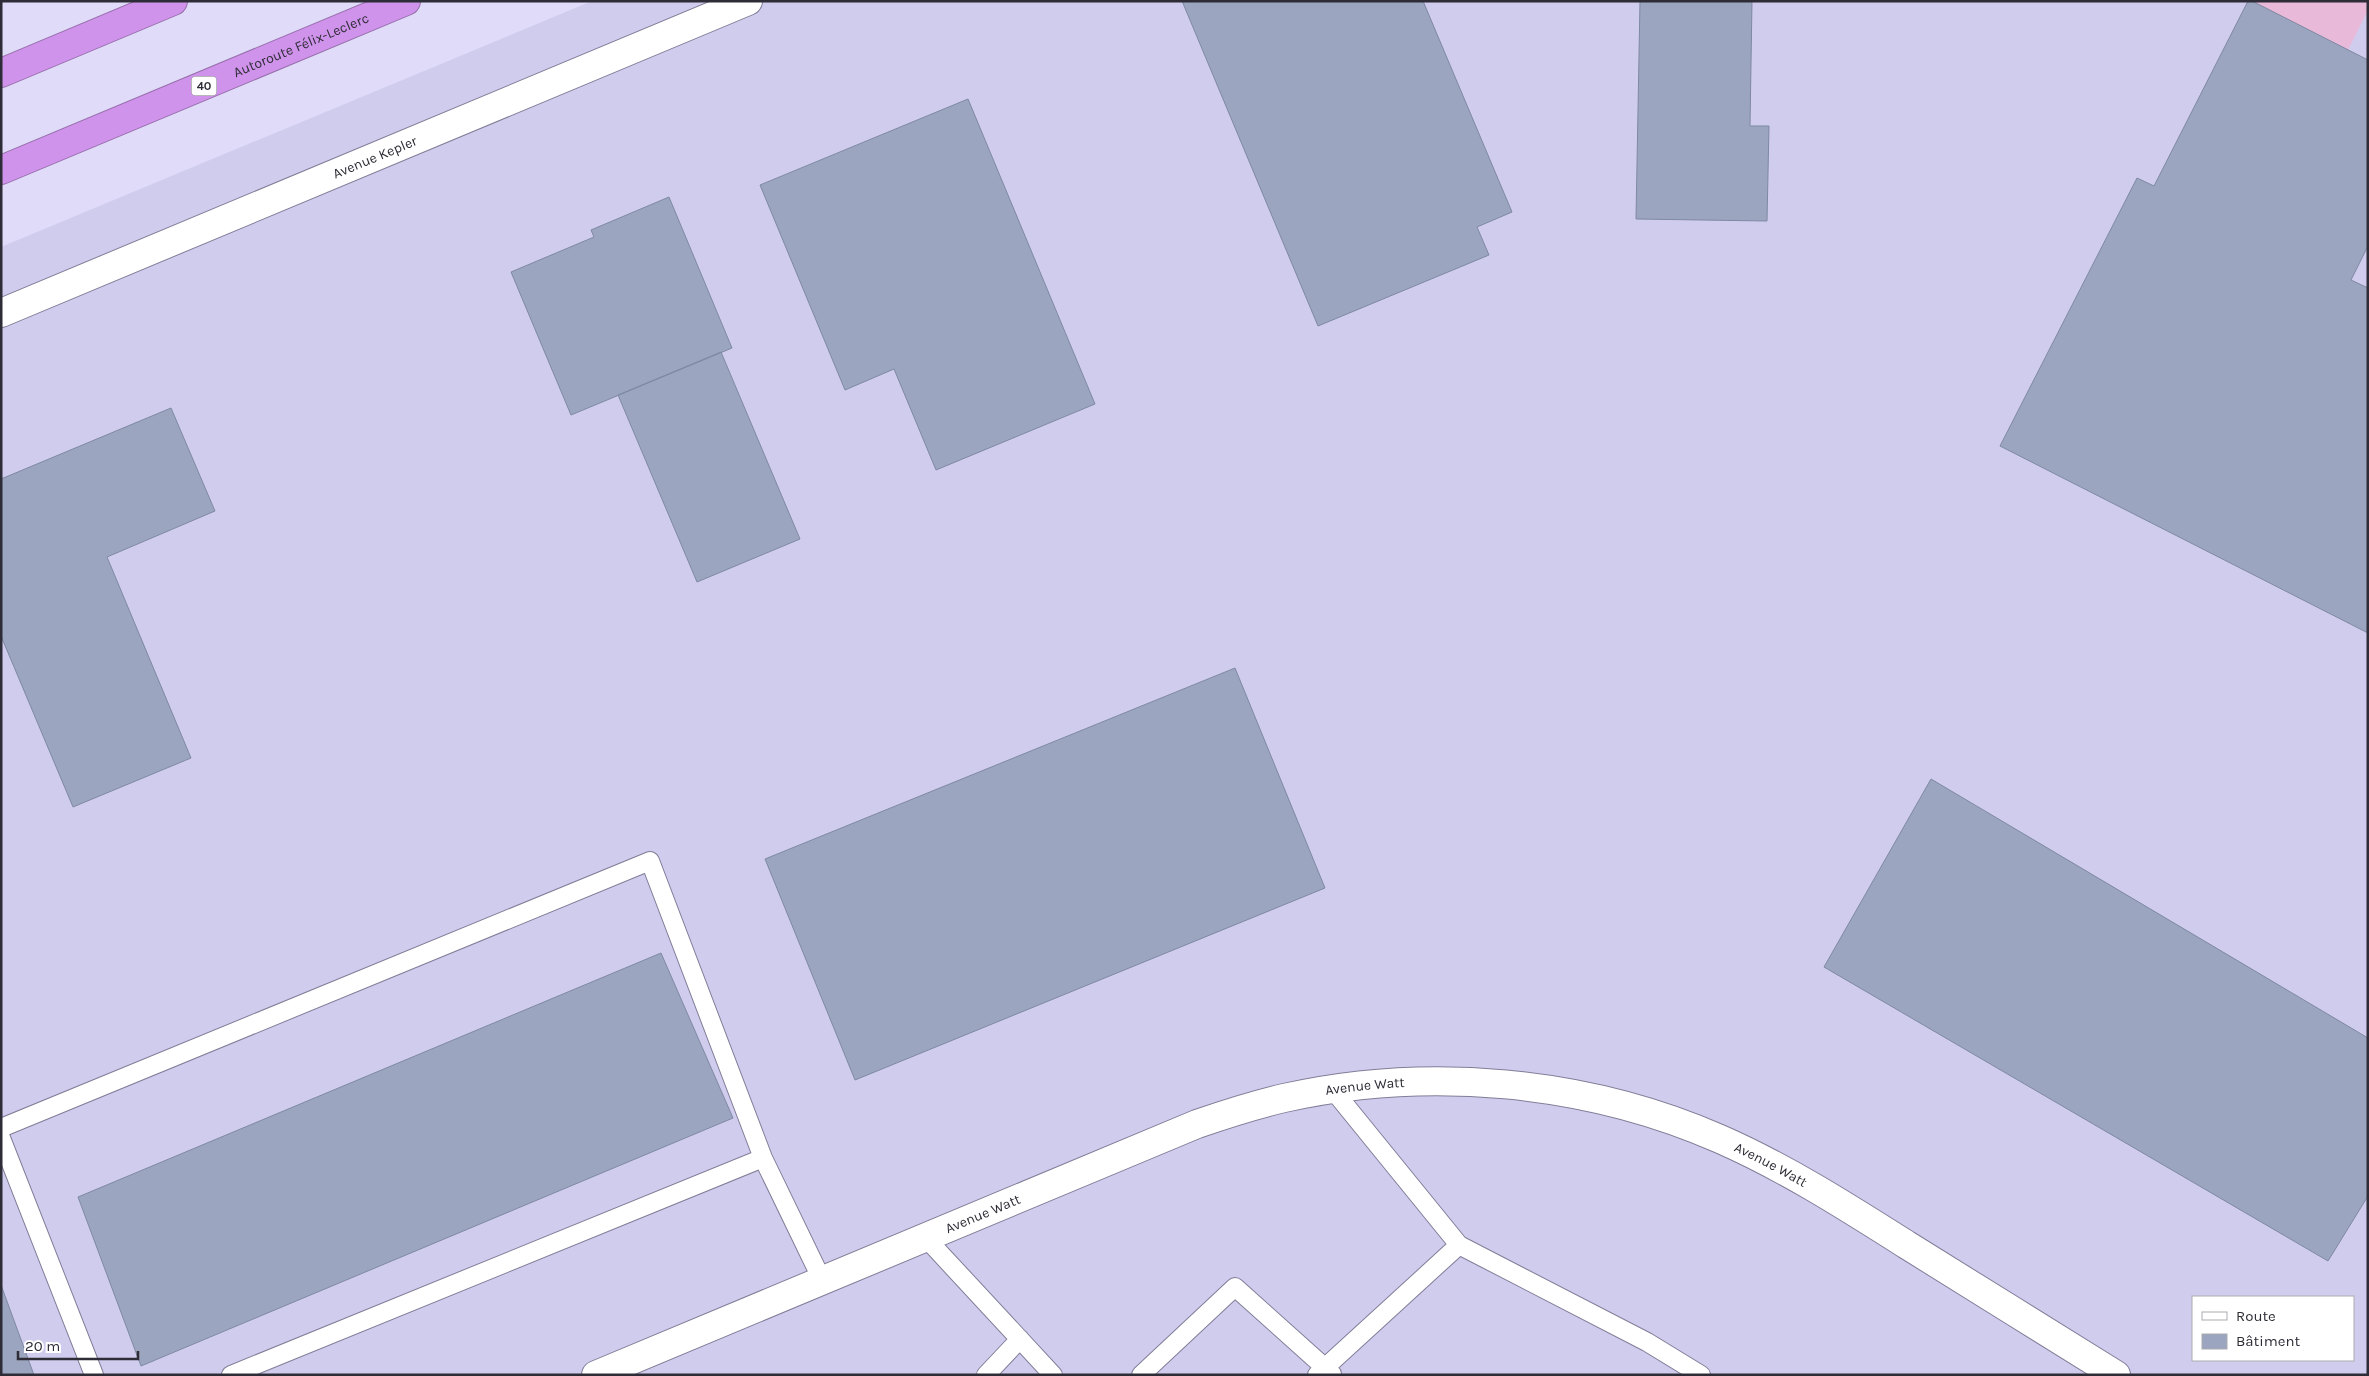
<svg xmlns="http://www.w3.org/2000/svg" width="2369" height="1376" viewBox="0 0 2369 1376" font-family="Karla,sans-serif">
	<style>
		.built { fill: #d0ccee; fill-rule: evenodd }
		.green { fill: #e8b9d8 }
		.building { fill: #9ba5bf; stroke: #7f89a2 }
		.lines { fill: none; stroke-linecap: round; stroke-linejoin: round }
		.service-casing { stroke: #817d97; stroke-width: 20 }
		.minor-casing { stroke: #817d97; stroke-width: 30 }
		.tertiary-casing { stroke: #817d97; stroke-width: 30 }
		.motorway-casing { stroke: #976fac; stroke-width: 30 }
		.service { stroke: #fff; stroke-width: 18 }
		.minor { stroke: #fff; stroke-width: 28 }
		.tertiary { stroke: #fff; stroke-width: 28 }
		.motorway { stroke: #d093eb; stroke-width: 28 }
		.labels { text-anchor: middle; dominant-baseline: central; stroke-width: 4; stroke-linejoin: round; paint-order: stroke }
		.shield { fill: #fff; stroke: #6d6c73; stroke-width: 1 }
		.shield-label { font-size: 12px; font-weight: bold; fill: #2e2d37 }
		.street-label { font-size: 14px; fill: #2e2d37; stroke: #fff }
	</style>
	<rect width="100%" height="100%" fill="#dfdbf8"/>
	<path class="built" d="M592,1H2368V1375H1V247ZM2193,1297H2353V1360H2193Z"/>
	<path class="green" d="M2252,1H2368V10L2348,50Z"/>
	<path class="building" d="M1182,1H1423L1512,212L1477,227L1489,255L1318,326Z
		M1640,1H1752L1750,126H1769L1767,221L1636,219Z
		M2248,1H2252L2368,60V246L2351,280L2368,288V633L2000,446L2137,178L2154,186Z
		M968,99L1095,404L936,470L894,369L845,390L760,185Z
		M669,197L732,348L571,415L511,272L594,237L591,230Z
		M721,352L800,539L697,582L618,395Z
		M171,408L215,511L107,557L191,758L73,807L1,636V479Z
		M1235,668L1325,888L855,1080L765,859Z
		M1931,779L2368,1038V1196L2328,1261L1824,967Z
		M661,953L733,1118L141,1366L78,1197Z
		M1,1285L34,1375H1Z"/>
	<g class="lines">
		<g class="service-casing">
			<path id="service" d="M1,1128L650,861L763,1158
				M1,1138L94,1375
				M925,1237L1053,1375
				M1459,1245L1647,1342L1701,1375
				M231,1375L763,1158L822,1280
				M986,1375L1020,1339
				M1141,1375L1235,1287L1332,1374
				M1317,1375L1459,1245L1333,1090"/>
		</g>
		<g class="minor-casing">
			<g id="minor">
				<path id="s1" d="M1,313L748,1"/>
			</g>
		</g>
		<g class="tertiary-casing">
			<g id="tertiary">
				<path id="s2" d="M596,1375L1197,1124C1226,1114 1254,1105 1284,1098C1427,1066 1586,1080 1720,1139C1786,1168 1847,1207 1907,1245C1977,1288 2046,1332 2116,1375"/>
			</g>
		</g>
		<g class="motorway-casing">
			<g id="motorway">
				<path d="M1,73L173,1"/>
				<path id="s3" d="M1,170L406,1"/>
			</g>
		</g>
		<use href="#service" class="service"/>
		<use href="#minor" class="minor"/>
		<use href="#tertiary" class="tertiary"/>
		<use href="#motorway" class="motorway"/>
	</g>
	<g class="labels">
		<rect class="shield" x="191.5" y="76.5" width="25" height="19" rx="4"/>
		<g class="shield-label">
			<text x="204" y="86">40</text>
		</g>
		<g class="street-label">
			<text stroke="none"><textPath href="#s3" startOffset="325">Autoroute Félix-Leclerc</textPath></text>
			<text stroke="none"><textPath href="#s1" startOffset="405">Avenue Kepler</textPath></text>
			<text stroke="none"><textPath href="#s2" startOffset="824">Avenue Watt</textPath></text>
			<text stroke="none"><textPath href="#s2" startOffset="1244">Avenue Watt</textPath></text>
			<text stroke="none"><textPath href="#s2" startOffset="419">Avenue Watt</textPath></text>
		</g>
	</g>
	<rect width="2369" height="1376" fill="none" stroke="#2e2d37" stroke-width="5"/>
	<rect x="2192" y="1296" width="162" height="65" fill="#ffffff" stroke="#ababaf"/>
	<rect x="2202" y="1312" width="25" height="8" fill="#ffffff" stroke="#ababaf"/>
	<text x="2236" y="1321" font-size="15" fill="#2e2d37">Route</text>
	<rect x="2202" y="1334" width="25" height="15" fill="#9ba5bf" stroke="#ababaf"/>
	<text x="2236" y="1346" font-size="15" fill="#2e2d37">Bâtiment</text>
	<path d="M18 1351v8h120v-8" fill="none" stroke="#2e2d37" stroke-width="2.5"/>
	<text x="25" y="1351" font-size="15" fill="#2e2d37" stroke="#ffffff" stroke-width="4" paint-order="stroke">20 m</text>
</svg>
